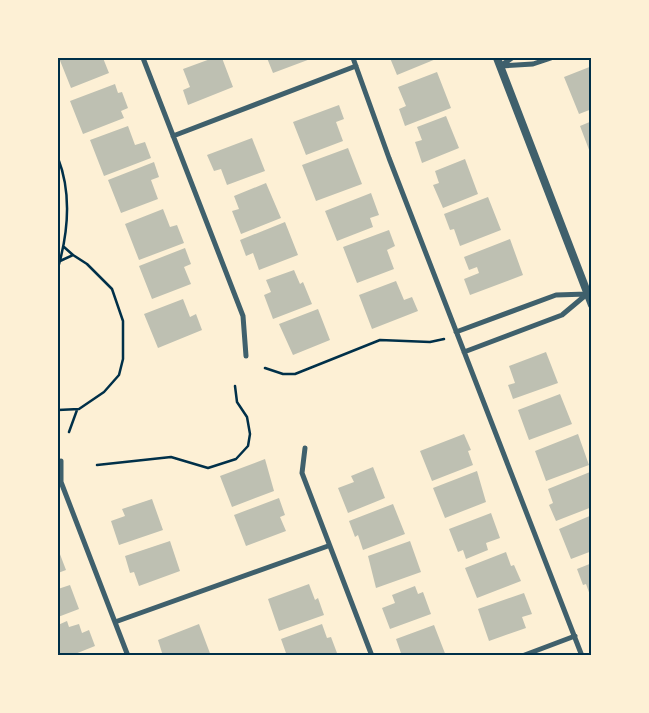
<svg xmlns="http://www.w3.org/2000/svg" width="649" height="713" viewBox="0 0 649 713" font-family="'DejaVu Sans',sans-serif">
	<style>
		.building { fill: #bec0b2 }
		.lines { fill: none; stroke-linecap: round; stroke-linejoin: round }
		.path { stroke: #003049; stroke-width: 2.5 }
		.minor { stroke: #3f606c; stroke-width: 5 }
		.tertiary { stroke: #3f606c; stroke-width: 8 }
		.neatline { fill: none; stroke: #003049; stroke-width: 2 }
	</style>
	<rect width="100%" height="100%" fill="#fdf0d5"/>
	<path class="building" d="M59,58H103L109,73L71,88Z
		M213,58H222L233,87L188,105L183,90L190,87L183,69Z
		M267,58H313L273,73Z
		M390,58H435L436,59L397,75Z
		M592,66V109L579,114L564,77Z
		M437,72L451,108L405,126L399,109L406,106L398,87Z
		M115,84L118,93L122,92L128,108L121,111L124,118L83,134L70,101Z
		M339,105L344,119L336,122L343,141L306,155L293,122Z
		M446,116L459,148L422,163L415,142L422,140L417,127Z
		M592,121V155H591L580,126Z
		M128,126L135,145L145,142L151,158L104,176L90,140Z
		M252,138L265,171L227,185L221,169L214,171L207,155Z
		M348,148L362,184L316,201L302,165Z
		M465,159L478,194L443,208L433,185L439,183L435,171Z
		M154,162L159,177L151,180L158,199L121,213L108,180Z
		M266,183L281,218L241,234L232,211L239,209L234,196Z
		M371,193L379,215L370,218L373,227L337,241L325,211Z
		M488,197L501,230L460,246L454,229L450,230L444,214Z
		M163,209L170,227L177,225L184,243L139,260L125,224Z
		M285,222L298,255L259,270L253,253L246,256L240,240Z
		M389,230L395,246L387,250L394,269L357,283L343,247Z
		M510,239L523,275L470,295L464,279L479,273L477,267L469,270L464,257Z
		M185,248L191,264L184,267L191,284L152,299L139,266Z
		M294,270L300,284L303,282L312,304L273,319L264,295L271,292L266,280Z
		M396,281L404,300L412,297L418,311L372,329L359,295Z
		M183,299L190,317L196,314L202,330L158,348L144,314Z
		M318,309L330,340L293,355L279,324Z
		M546,352L558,383L513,399L508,385L515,383L509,366Z
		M560,394L572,424L529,440L518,410Z
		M464,434L471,450L468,451L473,465L432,481L420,451Z
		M578,434L589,465L546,481L535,451Z
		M265,459L274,491L232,507L220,476Z
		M373,467L385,498L348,513L338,488L354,482L351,476Z
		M477,471L486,502L445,518L433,488Z
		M590,472L592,507L556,521L549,505L553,503L548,489Z
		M279,498L285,515L280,517L286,531L246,546L234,515Z
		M152,499L163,530L119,545L111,521L125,516L122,509Z
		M393,504L405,534L363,550L358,535L355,537L349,521Z
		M491,513L500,538L486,543L488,550L466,559L463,550L458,552L449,529Z
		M592,515V551L571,559L559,529Z
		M170,541L180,571L139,586L134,572L130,573L125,556Z
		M410,541L421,572L376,588L368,556Z
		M58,549L66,570L58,573Z
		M506,552L511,566L514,565L521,581L477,598L465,568Z
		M592,563V598H591L586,584L583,585L577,569Z
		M309,584L315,600L318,598L324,615L279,631L268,599Z
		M70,585L79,609L58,617V589Z
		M415,586L418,594L423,592L431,614L390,629L382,608L395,603L392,595Z
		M524,593L532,614L522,617L526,628L489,641L478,609Z
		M67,621L69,627L79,624L82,633L89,630L95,646L70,656H58V625Z
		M199,624L211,656H163L158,640Z
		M322,624L327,638L331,637L337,653L331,656H287L281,639Z
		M434,625L446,656H402L396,639Z"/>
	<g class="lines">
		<path class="path" d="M58,158C72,194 68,233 58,268
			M60,261L73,255L64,247
			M265,368L283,374H295L380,340L430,342L444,339
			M58,410L79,409L104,392L119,375L123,359V321L112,289L87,264L73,255
			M69,432L77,410
			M97,465L171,457L208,468L236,459L248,446L250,434L247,417L237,402L235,386"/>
		<path class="minor" d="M143,58L243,316L246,356
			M353,58L389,158L582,656
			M500,66L533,64L551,58
			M500,66L512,58
			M173,136L356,66
			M456,332L556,295L587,294
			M464,352L562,315L587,294
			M305,448L302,473L372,656
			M61,461V482L128,656
			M115,622L328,546
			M522,656L575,636"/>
		<path class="tertiary" d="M497,58L592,305"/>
	</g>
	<rect width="649" height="713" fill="none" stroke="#fdf0d5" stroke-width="118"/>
	<rect x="59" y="59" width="531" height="595" class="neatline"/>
</svg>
